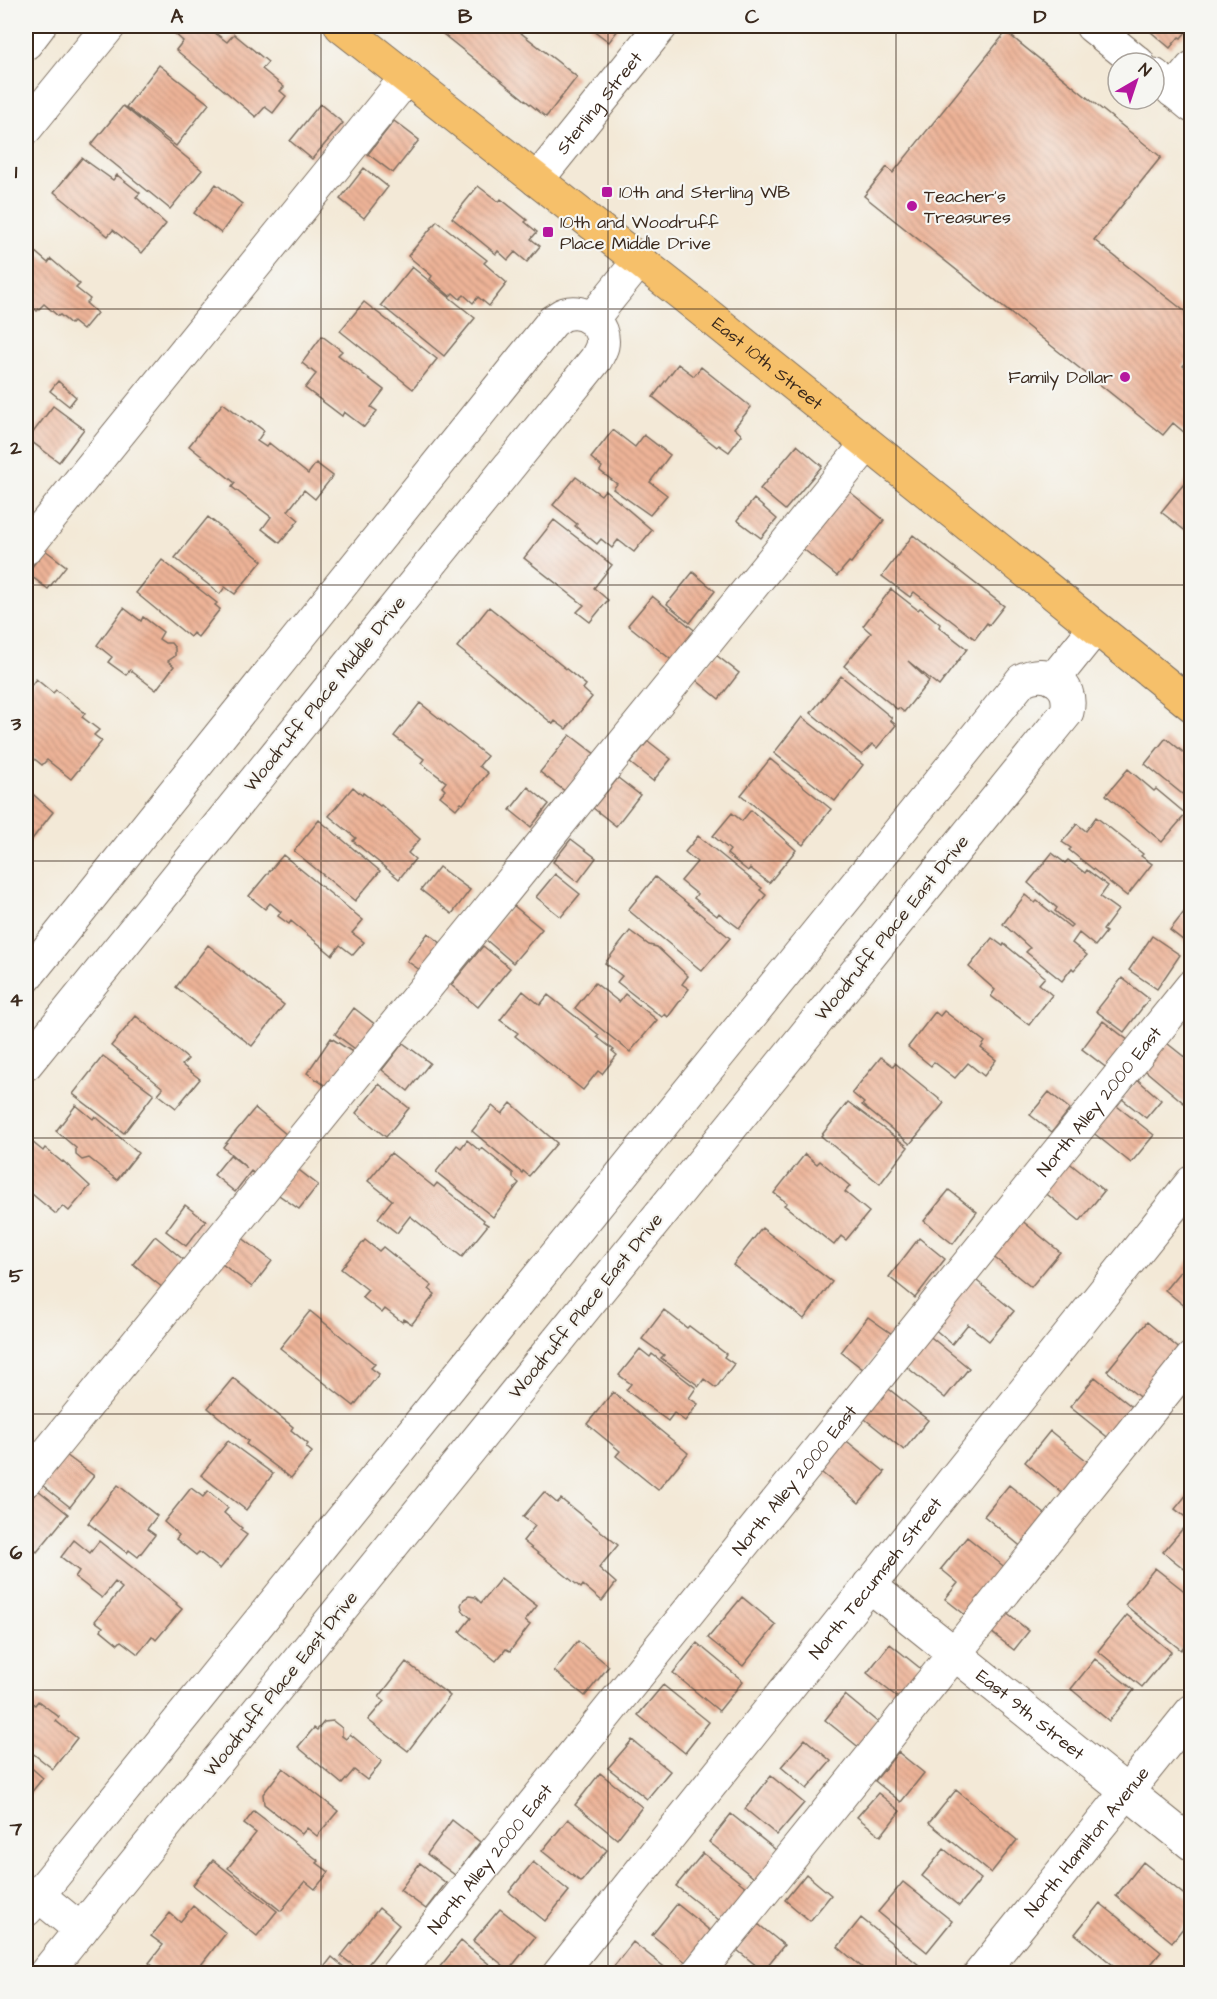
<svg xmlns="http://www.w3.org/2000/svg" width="1217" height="1999" viewBox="0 0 1217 1999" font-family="'Architects Daughter',sans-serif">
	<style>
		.building { fill: url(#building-back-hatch) }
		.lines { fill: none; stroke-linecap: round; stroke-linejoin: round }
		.minor-casing { stroke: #7b6d5f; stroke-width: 35 }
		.major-casing { stroke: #7b6d5f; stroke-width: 35 }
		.minor { stroke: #fff; stroke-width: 33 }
		.major { stroke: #f6c06b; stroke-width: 33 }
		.grid { fill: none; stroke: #3b2a1e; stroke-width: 1.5; stroke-opacity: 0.55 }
		.poi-dot { fill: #b5179e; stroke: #f6f6f2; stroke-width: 2 }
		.labels { text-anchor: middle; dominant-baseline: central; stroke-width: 4.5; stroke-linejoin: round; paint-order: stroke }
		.street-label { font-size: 18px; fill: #3b2a1e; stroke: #f6f6f2 }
		.poi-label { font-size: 18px; fill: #3b2a1e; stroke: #f6f6f2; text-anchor: start }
		.neatline { fill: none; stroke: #3b2a1e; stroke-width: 2 }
		.grid-label { font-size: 20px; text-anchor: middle; font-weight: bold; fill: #3b2a1e }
	</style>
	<defs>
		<pattern id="building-back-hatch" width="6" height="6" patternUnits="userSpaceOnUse" patternTransform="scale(1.5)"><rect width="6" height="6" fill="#eeb498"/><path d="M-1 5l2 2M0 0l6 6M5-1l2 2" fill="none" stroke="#c2937b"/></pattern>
	</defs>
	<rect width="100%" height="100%" fill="#f6f6f2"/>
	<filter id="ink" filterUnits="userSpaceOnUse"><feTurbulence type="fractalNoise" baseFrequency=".0167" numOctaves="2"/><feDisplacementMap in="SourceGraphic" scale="12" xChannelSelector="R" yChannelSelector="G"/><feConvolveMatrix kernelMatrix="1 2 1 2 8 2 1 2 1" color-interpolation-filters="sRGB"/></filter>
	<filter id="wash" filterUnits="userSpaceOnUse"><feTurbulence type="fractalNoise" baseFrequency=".008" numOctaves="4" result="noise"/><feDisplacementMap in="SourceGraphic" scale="24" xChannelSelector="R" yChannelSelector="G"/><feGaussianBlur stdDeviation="1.35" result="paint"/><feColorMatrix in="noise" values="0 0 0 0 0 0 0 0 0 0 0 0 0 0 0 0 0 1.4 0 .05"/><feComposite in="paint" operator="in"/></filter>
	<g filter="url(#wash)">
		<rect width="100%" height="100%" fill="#f3e9d7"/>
		<g id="blocks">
			<path class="building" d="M178,26H206L227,42L234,34L268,62L262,69L284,87L280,91L286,96L273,113L265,107L256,117L176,50L183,41L173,32Z
				M433,26H512L577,77L546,117Z
				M588,26H621L609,42Z
				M1146,26H1191L1181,38L1179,37L1170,48L1145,27Z
				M1006,32L1161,157L1094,240L1192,317V356L1183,366L1192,373V439L1173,423L1163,435L864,196L887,167L893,173Z
				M159,65L209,104L176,146L126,107Z
				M320,104L343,123L312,159L290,141Z
				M123,106L202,170L170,209L91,145Z
				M394,121L419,140L393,173L368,154Z
				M82,158L113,180L117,175L140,193L136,197L166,224L142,253L113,230L108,236L54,192Z
				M364,168L388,187L364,218L340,199Z
				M216,184L242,204L221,233L194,213Z
				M478,186L499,202L501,199L527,220L525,222L537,232L531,239L540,246L527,262L515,252L508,260L498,251L496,254L452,218Z
				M437,221L487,260L484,263L507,283L489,306L478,297L473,303L464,295L460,299L453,293L450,296L430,279L432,276L408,256Z
				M26,244L48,263L51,259L80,284L76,288L90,299L86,303L97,313L83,330L73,322L71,324L60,315L58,316L44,304L37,311L26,302Z
				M412,267L475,318L444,356L381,305Z
				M364,302L437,359L413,389L340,331Z
				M26,307L32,312L26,320Z
				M322,336L342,351L338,355L384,390L371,407L377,411L364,427L344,412L342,416L305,388L316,374L302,363Z
				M678,364L694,376L701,367L751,407L734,428L742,435L729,452L719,445L717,447L653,397Z
				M58,381L76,397L69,406L50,391Z
				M223,403L250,423L251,421L264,431L257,441L266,447L269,443L308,474L316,463L333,476L315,499L304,490L288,511L299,520L280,543L262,529L271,517L232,487L235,483L189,446Z
				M53,406L84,429L59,462L28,439Z
				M613,430L635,447L644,435L670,455L650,482L667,495L650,515L613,489L617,484L600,471L602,467L591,458Z
				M797,445L822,466L785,510L760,489Z
				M576,477L601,495L605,490L652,530L634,552L618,540L612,548L601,539L597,544L575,526L577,524L553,505Z
				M1188,479L1192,481V536L1161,512Z
				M844,487L884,520L851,563L849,562L837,576L797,544Z
				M754,499L777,519L761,538L737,520Z
				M208,517L262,561L235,594L225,587L220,594L175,558Z
				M554,520L612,565L594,588L608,600L590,622L577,612L584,605L524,558Z
				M913,535L1004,606L989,625L987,623L975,639L914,592L910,597L882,576Z
				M45,550L66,566L48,589L27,573Z
				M162,560L217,603L215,605L220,609L198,637L193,633L190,637L136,593Z
				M693,572L715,591L690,623L667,604Z
				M891,589L918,610L920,608L940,624L939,627L967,649L939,686L908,661L929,681L904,712L899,708L897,709L844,666L871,633L863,626Z
				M652,596L698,633L674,662L628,625Z
				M489,607L586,685L583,689L592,697L566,729L555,721L553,724L457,647Z
				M124,608L141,621L143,617L163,632L159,639L165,643H171L175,648V656L168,661L174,666L156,690L130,670L126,675L108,662L112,657L97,645Z
				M716,655L739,673L719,699L696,680Z
				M841,676L892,718L890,720L896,725L877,748L872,744L862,755L811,713Z
				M36,679L53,693L56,690L85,713L82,717L99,730L94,735L102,741L71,779L47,760L42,765L26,752L27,744L26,742V692Z
				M420,703L487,756L479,766L488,773L463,804L461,803L456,809L440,796L445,790L442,787L446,782L421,763L424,759L394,736Z
				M802,717L863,765L835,801L774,753Z
				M570,735L596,755L566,792L540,772Z
				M1166,738L1188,756L1192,752V797L1188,794L1186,797L1145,764Z
				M648,741L671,759L653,781L630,763Z
				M770,759L831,809L803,845L741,795Z
				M1128,769L1154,791L1156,789L1186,814L1162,842L1106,795Z
				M618,778L640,795L616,826L593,808Z
				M353,787L362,795L363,793L380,806L381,805L420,839L408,853L415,859L399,879L353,841L356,838L329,816Z
				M528,787L549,804L531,827L510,810Z
				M26,788L53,812L26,847Z
				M751,810L796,850L769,883L750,868L748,871L727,854L730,850L713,836L732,813L742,821Z
				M1096,817L1143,854L1141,856L1152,864L1127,896L1069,850L1071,848L1062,842L1077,824L1086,831Z
				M319,820L380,871L355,901L294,851Z
				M698,836L762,888L760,890L766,895L739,928L719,913L717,916L694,898L697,894L681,881L697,862L685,852Z
				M571,839L596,858L578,882L553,862Z
				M1052,853L1065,863L1068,860L1085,873L1087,870L1108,886L1100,897L1118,910L1103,930L1106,932L1095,946L1079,933L1072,943L1087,955L1074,970L1072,968L1062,981L1026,952L1030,948L1003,924L1025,895L1035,903L1037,901L1070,927L1072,925L1055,911L1057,908L1028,883Z
				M283,855L363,920L352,933L364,942L353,955L340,945L332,955L291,921L289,924L278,916L281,912L270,903L265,909L249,896Z
				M439,867L470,890L452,914L421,890Z
				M555,874L580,894L561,917L536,897Z
				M655,877L730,938L702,971L628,910Z
				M1192,902V947L1170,930Z
				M513,905L542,929L513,963L485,939Z
				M630,931L649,945L657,947L688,976L682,984L689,989L668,1017L665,1014L662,1017L617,982L622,976L605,963Z
				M428,933L447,948L427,975L407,961Z
				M1152,936L1180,955L1157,989L1129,970Z
				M992,938L1003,946L1004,944L1045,977L1039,984L1052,995L1029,1025L991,996L995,990L969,967Z
				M208,945L284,1005L252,1046L176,987Z
				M483,946L510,968L478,1007L451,985Z
				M1122,978L1149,999L1124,1032L1096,1011Z
				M595,983L619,1002L625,994L657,1020L630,1052L575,1008Z
				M523,991L540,1005L548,995L599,1035L597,1037L614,1050L612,1051L617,1055L602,1074L598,1071L583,1090L515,1036L518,1033L500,1020Z
				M354,1008L377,1026L358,1051L335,1034Z
				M944,1011L985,1042L981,1048L996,1060L984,1076L968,1063L955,1078L934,1062L931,1066L908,1047L935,1012L940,1016Z
				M136,1016L188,1059L182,1065L200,1079L176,1108L158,1094L163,1088L111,1046Z
				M1103,1021L1129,1041L1108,1069L1082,1049Z
				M331,1038L357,1055L333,1091L307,1073Z
				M1163,1040L1192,1063V1095L1184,1103L1141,1067Z
				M403,1043L430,1063L408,1091L382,1070Z
				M103,1056L154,1094L124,1133L73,1094Z
				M881,1057L893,1066L895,1063L944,1103L910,1144L862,1105L864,1103L852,1093Z
				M1138,1080L1161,1100L1146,1118L1122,1099Z
				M379,1084L409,1108L386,1137L356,1113Z
				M1049,1092L1070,1109L1052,1132L1030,1115Z
				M848,1102L908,1147L880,1184L821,1136Z
				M511,1103L557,1143L529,1176L523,1171L522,1173L472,1131L492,1106L502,1114Z
				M1113,1103L1154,1135L1131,1163L1091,1131Z
				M76,1105L93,1119L95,1116L138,1153L117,1180L89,1158L82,1160L76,1155V1148L56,1131Z
				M255,1108L287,1135L255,1174L251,1171L235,1192L214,1175L230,1155L247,1168L223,1147Z
				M467,1140L480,1151L482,1148L513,1173V1178L519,1183L493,1217L436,1172L457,1145L461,1148Z
				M32,1142L43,1151L45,1148L62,1162L63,1161L90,1186L69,1211L63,1206L56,1214L26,1189V1149Z
				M391,1153L434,1187L437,1183L484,1220L483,1222L488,1225L462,1257L410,1216L397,1233L378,1218L392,1200L368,1181Z
				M805,1154L817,1164L820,1161L850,1186L845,1192L869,1212L846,1240L841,1236L834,1245L784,1205L787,1203L774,1193Z
				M1067,1161L1104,1191L1080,1221L1043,1191Z
				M295,1167L318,1185L299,1209L276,1193Z
				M949,1190L977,1212L953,1244L924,1221Z
				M185,1205L206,1221L186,1246L166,1231Z
				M1020,1219L1060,1252L1031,1287L991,1255Z
				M762,1228L832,1282L804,1319L733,1265Z
				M155,1236L185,1261L163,1288L133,1264Z
				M241,1237L272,1261L252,1287L221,1263Z
				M919,1238L945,1259L915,1298L889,1277Z
				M365,1240L379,1251L383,1247L432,1286L429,1289L435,1294L412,1324L404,1319L402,1322L385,1309L382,1313L362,1297L368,1290L341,1269Z
				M1192,1257V1312L1165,1290Z
				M972,1277L1014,1311L989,1341L968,1324L952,1344L932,1327Z
				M664,1310L687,1328L689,1326L726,1354L724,1357L734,1364L716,1388L704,1379L699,1386L661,1358L664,1355L642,1339Z
				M310,1311L375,1364L371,1368L379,1374L354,1406L280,1348Z
				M868,1317L892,1334L864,1370L841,1352Z
				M1147,1322L1182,1351L1143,1400L1107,1371Z
				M927,1334L969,1368L945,1398L903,1364Z
				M640,1349L650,1357L652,1354L696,1388L689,1398L698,1404L685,1421L674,1413L668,1421L626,1390L631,1384L619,1375Z
				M1095,1377L1136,1410L1111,1440L1070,1407Z
				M233,1378L293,1427L291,1430L308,1444L306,1447L312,1452L291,1478L246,1444L248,1441L208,1408Z
				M885,1386L928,1420L904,1450L861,1416Z
				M613,1392L688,1453L658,1490L616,1456L620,1451L587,1424Z
				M1050,1431L1092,1465L1067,1497L1025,1462Z
				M843,1438L885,1472L859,1503L817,1469Z
				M228,1441L273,1474L246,1510L201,1475Z
				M66,1455L94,1476L70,1507L42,1485Z
				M118,1485L157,1516L147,1529L155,1535L138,1557L129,1550L127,1553L88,1523Z
				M1009,1485L1050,1518L1024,1549L984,1516Z
				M191,1488L203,1497L208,1491L228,1508L224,1513L242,1528L240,1530L247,1535L220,1569L199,1552L196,1555L176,1539L179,1535L164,1522Z
				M1192,1488V1522L1175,1509Z
				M38,1490L68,1514L37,1552L26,1543V1505Z
				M544,1492L557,1503L561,1499L618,1545L599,1568L616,1583L602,1601L583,1585L581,1588L523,1541L535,1526L523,1517Z
				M1185,1526L1192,1531V1575L1163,1552Z
				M967,1537L1007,1569L968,1617L945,1599L958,1583L941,1569Z
				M74,1540L90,1553L99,1541L177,1603L176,1604L182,1609L156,1640L152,1636L138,1654L121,1641L118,1644L101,1630L103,1627L95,1621L122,1588L115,1582L102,1598L75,1577L79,1571L61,1557Z
				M1155,1568L1192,1597V1637L1181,1650L1125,1605Z
				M501,1578L537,1606L525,1621L530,1625L510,1651L506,1649L496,1661L460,1632L471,1618L463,1611L461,1605L464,1599L469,1596L475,1597L481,1603Z
				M742,1597L776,1625L743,1666L708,1638Z
				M1001,1609L1029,1631L1014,1650L986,1628Z
				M1127,1615L1171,1652L1142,1687L1098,1651Z
				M578,1641L609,1666L585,1696L554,1671Z
				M697,1643L743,1681L719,1711L673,1673Z
				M890,1644L925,1672L902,1701L867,1673Z
				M1095,1659L1134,1690L1109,1721L1071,1689Z
				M406,1662L450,1696L408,1751L368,1720L384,1701L379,1697Z
				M663,1685L709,1722L685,1753L638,1715Z
				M845,1695L881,1725L861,1749L825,1720Z
				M26,1698L35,1705L38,1701L59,1717L56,1721L77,1738L53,1769L31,1752L29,1755L26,1752Z
				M333,1721L342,1728V1736L346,1739L350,1734L382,1761L367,1780L354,1770L342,1784L298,1747L314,1728L317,1730L324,1722Z
				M805,1739L831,1761L807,1789L781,1767Z
				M632,1740L670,1771L647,1799L608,1768Z
				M898,1752L924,1773L901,1802L875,1781Z
				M26,1763L43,1778L26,1799Z
				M283,1768L338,1811L317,1836L307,1828L302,1834L264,1804L263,1794Z
				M600,1773L642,1807L617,1839L575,1805Z
				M771,1776L804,1803L777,1835L745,1809Z
				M956,1790L1017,1840L991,1873L929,1823Z
				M878,1793L900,1811L881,1836L857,1817Z
				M254,1811L319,1861L317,1863L329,1872L315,1889L305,1881L281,1911L228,1868L256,1833L244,1824Z
				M731,1814L781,1854L758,1881L709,1842Z
				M568,1819L607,1850L581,1882L542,1851Z
				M452,1820L480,1842L455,1875L427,1854Z
				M944,1849L981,1879L959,1906L922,1876Z
				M703,1853L751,1891L724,1924L676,1886Z
				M213,1860L277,1911L257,1936L193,1885Z
				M533,1862L569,1891L545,1921L509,1892Z
				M1143,1862L1192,1901V1917L1172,1942L1116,1896Z
				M420,1863L446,1883L426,1909L400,1890Z
				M806,1874L831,1895L810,1921L785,1900Z
				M903,1882L952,1921L927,1952L878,1912Z
				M1100,1903L1161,1952L1143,1974H1124L1075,1934Z
				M677,1904L713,1933L688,1964L652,1935Z
				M193,1906L226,1933L194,1974H162L149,1963L163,1945L151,1936L170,1913L180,1922Z
				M379,1908L399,1925L362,1972L341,1956Z
				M500,1909L535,1937L509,1970L473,1941Z
				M861,1918L919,1965L912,1974H870L838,1947Z
				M758,1924L784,1945L763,1971L737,1950Z
				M461,1941L501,1974H434Z
				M633,1942L673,1974H615L611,1970Z
				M332,1957L352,1974H319Z"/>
		</g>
	</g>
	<g filter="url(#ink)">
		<use href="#blocks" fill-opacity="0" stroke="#7b6d5f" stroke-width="1.5"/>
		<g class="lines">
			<g class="minor-casing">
				<g id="minor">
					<path d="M1092,26L1138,63"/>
					<path d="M26,43L39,26"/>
					<path d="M1154,75L1192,106"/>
					<path d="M1173,91L1192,68"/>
					<path d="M26,128L109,26"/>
					<path id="s1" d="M537,180L661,26"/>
					<path d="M592,319L639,261"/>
					<path d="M26,548L407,77"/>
					<path d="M1054,679L1095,628"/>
					<path d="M26,977L553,321C557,319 561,315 565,314C584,308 606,325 602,346C601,350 598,355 596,359L26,1064"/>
					<path d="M26,1480L867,444"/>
					<path id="s2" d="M869,1585L1192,1844"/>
					<path d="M38,1895L81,1930"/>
					<path d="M26,1910L1022,680C1047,667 1074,683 1067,712L45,1974"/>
					<path id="s3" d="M397,1974L1192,986"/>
					<path id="s4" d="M559,1974L1192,1182"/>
					<path d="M697,1974L1192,1358"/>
					<path id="s5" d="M980,1974L1192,1711"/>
				</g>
			</g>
			<g class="major-casing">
				<g id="major">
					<path id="s6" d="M341,26L683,295L1192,705"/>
				</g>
			</g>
			<use href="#minor" class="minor"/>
			<use href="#major" class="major"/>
		</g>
	</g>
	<path class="grid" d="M321,26V1974M608,26V1974M896,26V1974M26,309H1192M26,585H1192M26,861H1192M26,1138H1192M26,1414H1192M26,1690H1192"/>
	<g class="poi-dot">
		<rect x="601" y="186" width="12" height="12" rx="3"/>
		<circle cx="912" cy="206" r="6"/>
		<rect x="542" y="226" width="12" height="12" rx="3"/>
		<circle cx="1125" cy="377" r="6"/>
	</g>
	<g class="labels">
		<g class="street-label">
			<text stroke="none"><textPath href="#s1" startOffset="99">Sterling Street</textPath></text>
			<text stroke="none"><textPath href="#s6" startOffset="544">East 10th Street</textPath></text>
			<text transform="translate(325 694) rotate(-51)">Woodruff Place Middle Drive</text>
			<text transform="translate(892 928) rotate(-51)">Woodruff Place East Drive</text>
			<text stroke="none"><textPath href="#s3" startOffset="1120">North Alley 2000 East</textPath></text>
			<text transform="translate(586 1306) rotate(-51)">Woodruff Place East Drive</text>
			<text stroke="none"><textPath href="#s3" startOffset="634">North Alley 2000 East</textPath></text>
			<text stroke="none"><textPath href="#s4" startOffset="507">North Tecumseh Street</textPath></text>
			<text transform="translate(281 1684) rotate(-51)">Woodruff Place East Drive</text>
			<text stroke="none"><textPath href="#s2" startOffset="207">East 9th Street</textPath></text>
			<text stroke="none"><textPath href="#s5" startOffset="170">North Hamilton Avenue</textPath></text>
			<text stroke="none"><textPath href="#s3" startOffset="148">North Alley 2000 East</textPath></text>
		</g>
		<g class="poi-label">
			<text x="619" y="192">10th and Sterling WB</text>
			<text x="924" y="196">Teacher's<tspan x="924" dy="21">Treasures</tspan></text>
			<text x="560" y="222">10th and Woodruff<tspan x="560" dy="21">Place Middle Drive</tspan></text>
			<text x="1113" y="377" text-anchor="end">Family Dollar</text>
		</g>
	</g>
	<rect width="1217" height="1999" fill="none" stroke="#f6f6f2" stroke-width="66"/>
	<g transform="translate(1136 81) rotate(39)"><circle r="28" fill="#f6f6f2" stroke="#aba49d" stroke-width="1.5"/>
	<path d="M0-4.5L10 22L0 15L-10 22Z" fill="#b5179e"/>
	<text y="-9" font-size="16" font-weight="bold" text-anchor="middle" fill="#3b2a1e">N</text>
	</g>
	<rect x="33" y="33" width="1151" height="1933" class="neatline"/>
	<g class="grid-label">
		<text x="177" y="23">A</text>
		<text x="465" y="23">B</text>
		<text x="752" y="23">C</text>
		<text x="1040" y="23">D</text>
		<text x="16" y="178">1</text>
		<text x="16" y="454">2</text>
		<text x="16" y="730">3</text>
		<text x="16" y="1006">4</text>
		<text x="16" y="1282">5</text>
		<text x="16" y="1559">6</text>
		<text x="16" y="1835">7</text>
	</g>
</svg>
